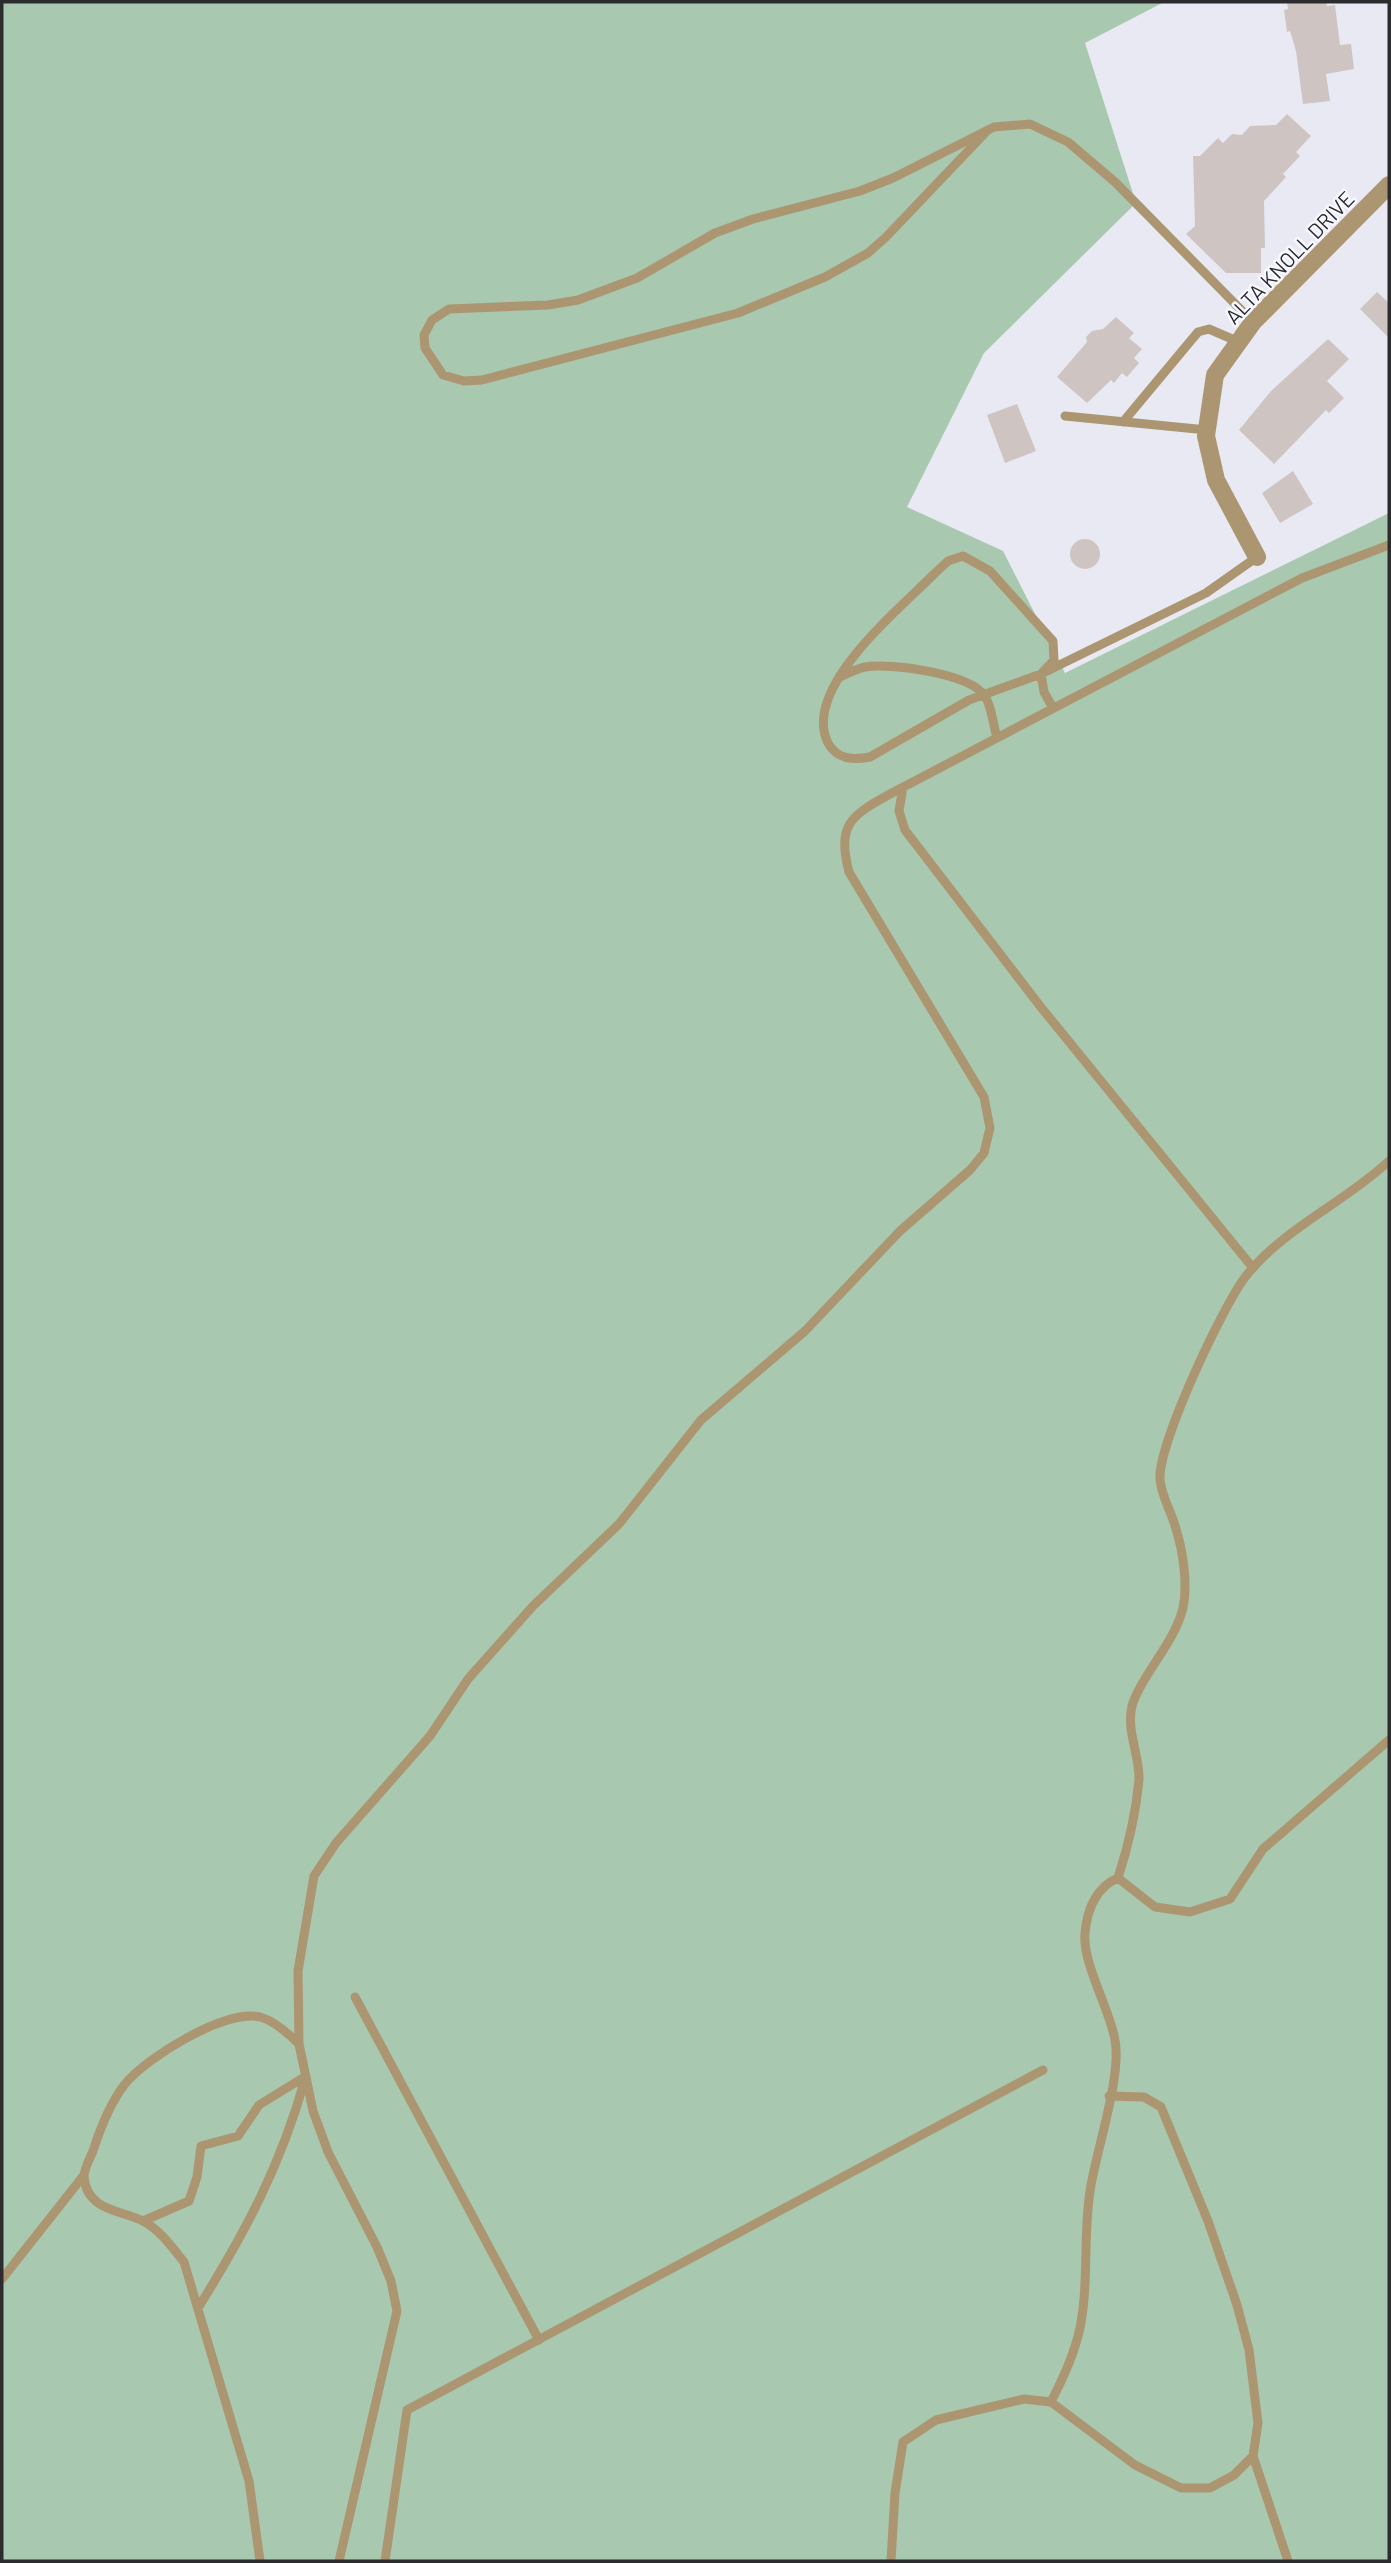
<svg xmlns="http://www.w3.org/2000/svg" width="1391" height="2563" viewBox="0 0 1391 2563" font-family="Barlow,sans-serif">
	<style>
		.green { fill: #a8c8af }
		.building { fill: #cec5c2 }
		.lines { fill: none; stroke-linecap: round; stroke-linejoin: round }
		.service { stroke: #ac9671; stroke-width: 9 }
		.minor { stroke: #ac9671; stroke-width: 18 }
		.labels { text-anchor: middle; dominant-baseline: central; stroke-width: 5; stroke-linejoin: round; paint-order: stroke }
		.street-label { font-size: 21px; fill: #2c2c2f; stroke: #f6f7ff }
	</style>
	<rect width="100%" height="100%" fill="#e8e9f2"/>
	<path class="green" d="M2,2H1164L1085,43L1136,203L984,353L907,507L1003,551L1065,673L1389,513V2561H2Z"/>
	<path class="building" d="M1287,2H1326L1327,6L1335,5L1340,45L1351,44L1354,69L1326,74L1330,101L1303,104L1296,51L1290,31L1287,32L1284,10L1288,9Z
		M1287,114L1311,136L1296,152L1300,156L1283,174L1286,177L1264,201L1265,248H1261V273H1226L1186,234L1195,226L1193,156H1200L1218,138L1223,143L1232,134L1242,135L1250,126L1276,125Z
		M1377,292L1389,303V338L1360,309Z
		M1116,317L1134,333L1129,338L1142,349L1134,358L1139,363L1127,377L1122,373L1114,383L1111,380L1087,403L1057,377L1087,342L1086,337L1092,331L1103,329Z
		M1328,339L1349,359L1327,381L1344,398L1329,413L1326,410L1274,464L1239,430L1271,391Z
		M1017,404L1036,451L1005,463L987,415Z
		M1293,471L1313,504L1280,523L1262,493Z
		M1070 554a15 15 0 1 1 30 0a15 15 0 1 1-30 0Z"/>
	<g class="lines">
		<path class="service" d="M987,131L886,237L868,253L825,277L738,313L482,380L464,381L443,375L425,348L424,335L432,320L449,309L548,305L578,300L637,278L715,233L753,219L860,191L893,178L994,127L1030,124L1068,142L1115,182L1253,322
			M1065,416L1207,430
			M1123,422L1198,332L1209,329L1239,342
			M840,677C848,673 856,669 865,667C891,663 969,673 985,696C992,707 993,725 997,738
			M1053,708L1044,692L1041,674L1054,660L1053,641L990,571L963,556L948,561L934,574C899,610 801,688 828,743C837,760 854,760 870,757L969,700L1041,674L1206,593L1257,557
			M903,787L899,811L905,830L1040,1006L1253,1268
			M1118,1878C1128,1847 1136,1812 1139,1780C1140,1756 1126,1731 1132,1706C1141,1676 1175,1642 1183,1608C1188,1585 1183,1551 1176,1529C1172,1513 1161,1496 1160,1479C1158,1444 1223,1305 1246,1276C1285,1227 1344,1203 1389,1161
			M355,1997L539,2340
			M143,2221L189,2201L197,2177L201,2146L238,2136L259,2105L306,2076
			M2,2279L84,2175
			M198,2308C245,2233 281,2165 305,2079
			M1051,2402C1063,2378 1074,2355 1080,2328C1089,2283 1083,2237 1090,2191C1096,2151 1122,2076 1115,2040C1110,2009 1082,1963 1085,1933C1087,1910 1096,1887 1118,1878L1155,1907L1190,1912L1230,1899L1263,1849L1389,1740
			M1253,2456L1288,2561
			M260,2561L249,2481L184,2262C172,2247 160,2230 143,2221C121,2210 86,2211 84,2176C84,2169 90,2158 93,2151C100,2129 111,2102 125,2084C147,2057 225,2009 260,2017C275,2021 289,2034 299,2044
			M339,2561L397,2311L391,2281L377,2247L328,2152L313,2111L299,2044L298,1971L314,1876L336,1843L430,1736L468,1679L533,1606L619,1524L701,1420L805,1331L900,1231L970,1170L984,1153L990,1128L984,1097L849,872C837,825 850,816 890,794L1302,578L1389,545
			M385,2561L407,2410L1043,2070
			M891,2561L895,2493L903,2442L936,2420L1024,2399L1051,2402L1135,2465L1181,2488H1210L1234,2475L1253,2456L1258,2423L1249,2350L1237,2305L1208,2221L1161,2107L1144,2097L1109,2096"/>
		<path class="minor" d="M1257,557L1216,480L1206,436L1215,375L1253,322L1389,185"/>
	</g>
	<g class="labels">
		<g class="street-label">
			<text transform="translate(1289 257) rotate(-46)">ALTA KNOLL DRIVE</text>
		</g>
	</g>
	<rect width="1391" height="2563" fill="none" stroke="#2c2c2f" stroke-width="7"/>
</svg>
